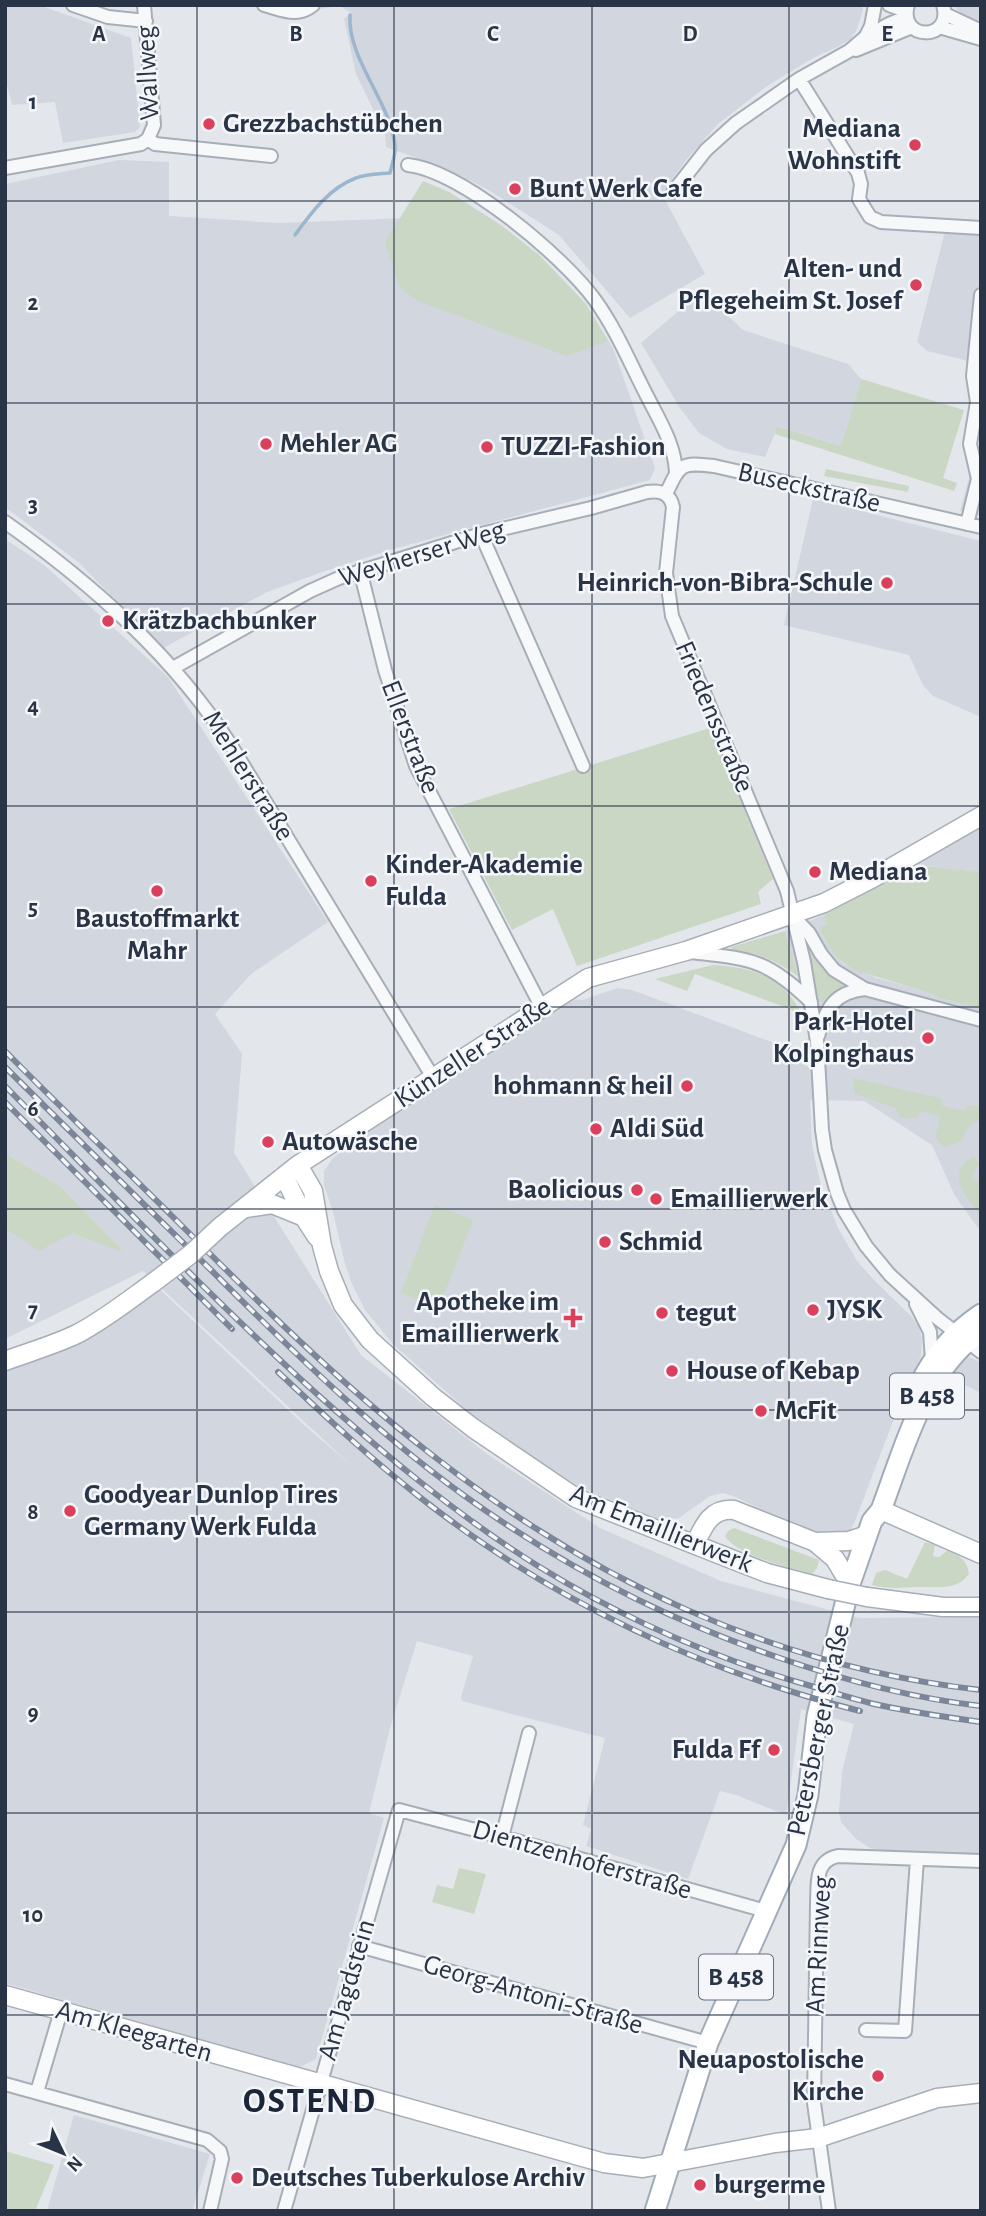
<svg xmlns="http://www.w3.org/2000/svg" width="986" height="2216" viewBox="0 0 986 2216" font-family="'Alegreya Sans',sans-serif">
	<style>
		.built { fill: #d1d6df }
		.green { fill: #c9d7c4 }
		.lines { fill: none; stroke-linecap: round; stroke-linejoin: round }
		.stream { stroke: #9cb6cf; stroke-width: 3.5 }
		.street-casing { stroke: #a7aeb7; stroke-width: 16 }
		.secondary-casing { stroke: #a7aeb7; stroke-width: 21 }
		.primary-casing { stroke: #a1acb9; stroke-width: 23 }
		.street { stroke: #f7f8fa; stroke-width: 12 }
		.secondary { stroke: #fff; stroke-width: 18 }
		.primary { stroke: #fff; stroke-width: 19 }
		.rail-casing { stroke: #7b8798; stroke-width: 6 }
		.rail { stroke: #f4f6f9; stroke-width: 3.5; stroke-dasharray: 10; stroke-linecap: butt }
		.secondary-bridge-casing { stroke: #a7aeb7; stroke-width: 21; stroke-linecap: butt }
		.secondary-bridge { stroke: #fff; stroke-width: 18 }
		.grid { fill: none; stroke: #293547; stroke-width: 2; stroke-opacity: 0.55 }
		.poi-dot { fill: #da3f5b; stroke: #f4f6f9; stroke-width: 2.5 }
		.labels { text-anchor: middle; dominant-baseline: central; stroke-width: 5; stroke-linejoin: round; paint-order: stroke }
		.shield { fill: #f4f6f9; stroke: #666f7c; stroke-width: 2 }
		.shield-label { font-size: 26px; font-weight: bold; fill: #293547 }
		.street-label { font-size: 28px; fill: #293547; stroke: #f4f6f9 }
		.poi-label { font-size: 28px; font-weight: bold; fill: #293547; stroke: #f4f6f9; text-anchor: start }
		.district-label { font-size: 35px; font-weight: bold; letter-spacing: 2px; fill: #1b2638; stroke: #f4f6f9 }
		.grid-label { font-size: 23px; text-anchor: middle; font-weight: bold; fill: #293547; stroke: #f4f6f9; stroke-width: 5; stroke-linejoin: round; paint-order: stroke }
	</style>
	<rect width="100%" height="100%" fill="#e3e7ec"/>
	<path class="built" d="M5,5H39L131,38L140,127L135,132L63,143L55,102L12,105L5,77Z
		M319,5H862L863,10L857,29L851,39L837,47L813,58L767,86L718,124L686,160L666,188L663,196L705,274L630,318L559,235L487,189L447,169L386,147L385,134L356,74L344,19L351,13L340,6L318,9Z
		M954,5H981V25L964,19Z
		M119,160L169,162V216L279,223L406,218L449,192L502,226L539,255L585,303L613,348L655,468L650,480L393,549L325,571L267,592L163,648L78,562L5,507V184Z
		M947,223H981V364L927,351L917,342Z
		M702,291L743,330L848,364L861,379L841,446L778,426L765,457L727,449L699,433L680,408L641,343Z
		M978,445L981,446V516L960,511Z
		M813,499L981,541V717L933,696L923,685L909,655L784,625Z
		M5,539L44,565L168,677L328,922L251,974L215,1014L242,1054L234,1153L361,1355L487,1454L600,1528L721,1581L859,1618L981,1617V1856L887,1852L870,1848L856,1839L841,1822L839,1811L842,1771L854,1724L801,1709L786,1815L736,1795L720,1791L688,1879L586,1846L591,1829L583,1825L605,1738L462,1701L461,1697L473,1656L417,1641L390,1728L369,1813L384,1818L316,2059L298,2068L5,1983V1361L155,1285L303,1424L354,1468L143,1271L5,1339V1228L72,1233L124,1252L61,1187L5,1153Z
		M981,827V872L915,865L935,852Z
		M824,915L829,924L820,928L836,957L846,965L877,978L918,989L943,999L981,1008V1232L955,1196L932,1145L864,1101L810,1100L812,1145L816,1164L821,1186L838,1228L857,1261L873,1279L913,1318L919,1327L922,1339L921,1356L905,1390L855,1521L851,1529L846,1533L834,1534L814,1531L790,1523L733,1496L723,1493L710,1496L679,1518L666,1519L653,1518L578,1486L556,1472L470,1413L393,1344L365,1310L352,1284L345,1264L333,1212L324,1185V1171L333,1158L380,1123L546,1013L569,999L583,1000L617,988L632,990L785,1047L809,1068L807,1010L785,931Z
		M964,1355L981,1362V1393L948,1377Z
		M74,2115L210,2154L192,2211H47Z"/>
	<path class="green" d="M423,181L449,192L502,226L539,255L585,303L608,341L567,356L418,301L400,288L385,242Z
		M861,379L964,410L943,478L957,483L954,491L775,434L777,426L841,446Z
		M826,469L909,486L908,492L824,476Z
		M710,728L773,879L758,892L761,904L577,966L553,909L512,930L449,809Z
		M915,865L981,872V1008L943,999L918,989L854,970L836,957L819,928L828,924L824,915Z
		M785,931L798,976C776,961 759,952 732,951L731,947Z
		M808,945L830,976L846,987L835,993L826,1002L819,1000L806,946Z
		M713,965C755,968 783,976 803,1016L790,1009L695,974L687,991L655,979Z
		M853,1078L943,1099L942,1106L963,1111L969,1105L981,1107V1119L967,1128L962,1141L943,1147L936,1136L940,1117L922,1111L917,1118H900L896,1108L855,1094Z
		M5,1153L61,1187L125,1253L72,1233L39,1251L5,1228Z
		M974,1156L979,1164L973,1173L972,1180L981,1181V1216C966,1197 943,1174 974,1156Z
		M435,1205L473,1220L439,1307L401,1293Z
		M734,1528L819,1560L817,1568L812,1574C790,1567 737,1556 725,1536L728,1531Z
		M925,1542L935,1545L933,1556L939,1557L948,1550C960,1556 967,1560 969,1574C956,1592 936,1586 917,1587C901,1588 888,1589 872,1585L876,1573L885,1570L907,1579Z
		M459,1868L486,1874L474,1914L432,1902L437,1885L453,1889Z
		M5,2151L54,2165L35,2211H5Z"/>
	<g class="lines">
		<path class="stream" d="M295,235C311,213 329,188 356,178C366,174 379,174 390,173C392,164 396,154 395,146C391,102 347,59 350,15"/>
		<g class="street-casing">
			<path id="street" d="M73,5L108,17L146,21
				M264,5C283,10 297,18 313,5
				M889,5L906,11
				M908,5C897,41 954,42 943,5
				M945,14L981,31
				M939,27L981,39
				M865,38L871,26L875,5
				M856,50L912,27
				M799,79L858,173L861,184L859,199L870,217L881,222L981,228
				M148,139L155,144L271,156
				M408,165C462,171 563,256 595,300C616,329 630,363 646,394C659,420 675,444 676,473
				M5,168L141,144L148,139L154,125L144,5
				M673,192L706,150L736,123L799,79L849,51L863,39L889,24L906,17
				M666,494C680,464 681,462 714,466L981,527
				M5,522C92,584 174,656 232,747L434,1079
				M967,524L978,479L970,444L977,402L973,376L981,295
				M481,534L583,766
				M360,570L385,670L416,766L542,1008
				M173,668L310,591L339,578L481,534L591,508L647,492C660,490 670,493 673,507L666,573L672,616L787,891L804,962L817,1041L822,1130L825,1150L837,1193L844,1210L866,1246L890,1275L937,1318L981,1352
				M795,918L809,933L821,954L834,970L865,989L981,1020
				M690,952C749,959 766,958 811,1002
				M818,1036C826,1009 834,992 865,989
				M916,1304L930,1332L932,1360
				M502,1837L529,1733
				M359,1946L708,2043
				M866,2030L905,2031L917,1859
				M5,2084L207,2140L220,2151L222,2159L210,2211
				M37,2092L61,2011
				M284,2211L399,1810L502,1837L766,1911
				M829,2211L814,2103L817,1904C818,1884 814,1861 838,1856L981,1861"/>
		</g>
		<g class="secondary-casing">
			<path id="secondary" d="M298,1165L313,1191L322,1246L329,1271L343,1305L370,1340L433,1397L473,1428L576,1498L767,1573L828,1589
				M284,1176L304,1217L317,1237
				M246,1208L272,1204L304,1217
				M220,1227L298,1165L588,978L686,951L824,903L873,878L981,816
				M5,1361C29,1352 54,1345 77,1334C104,1320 129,1300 154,1282
				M881,1510L981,1554
				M815,1542L849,1541L867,1535
				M695,1544C704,1525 711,1508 734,1510L815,1542L835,1559L850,1584
				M867,1597L943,1607H981
				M5,1995L604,2163L643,2168L775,2143L818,2138L937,2098L981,2093"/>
		</g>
		<g class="primary-casing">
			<path id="primary" d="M919,1386C933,1355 953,1333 981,1314
				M655,2211L708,2043L796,1845L808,1795L817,1716L850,1584L872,1521L881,1510C904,1449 924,1370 981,1331"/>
		</g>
		<use href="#street" class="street"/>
		<use href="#secondary" class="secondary"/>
		<use href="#primary" class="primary"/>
		<g class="rail-casing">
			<path id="rail" d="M5,1051C61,1108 119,1163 176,1220C256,1300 337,1381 427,1451C591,1580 772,1666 981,1690
				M5,1067C75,1136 144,1205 214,1273C304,1363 397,1453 504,1523C592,1581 678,1623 777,1657C843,1680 912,1698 981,1706
				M5,1086C105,1187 203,1290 307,1385C380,1451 455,1514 538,1566C622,1618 716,1659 811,1686C832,1692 853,1699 874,1704C910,1712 945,1717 981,1722
				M5,1102L232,1329
				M278,1372C326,1417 374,1462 426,1502C555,1602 702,1671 860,1711"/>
		</g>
		<use href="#rail" class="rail"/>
		<g class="secondary-bridge-casing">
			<path id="secondary-bridge" d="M154,1282L191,1254L220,1227
				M828,1589L867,1597"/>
		</g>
		<use href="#secondary-bridge" class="secondary-bridge"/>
	</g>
	<path class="grid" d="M197,5V2211M394,5V2211M592,5V2211M789,5V2211M5,201H981M5,403H981M5,604H981M5,806H981M5,1007H981M5,1209H981M5,1410H981M5,1612H981M5,1813H981M5,2015H981"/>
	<g class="poi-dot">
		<circle cx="209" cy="124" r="7"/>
		<circle cx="915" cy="145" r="7"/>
		<circle cx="515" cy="189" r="7"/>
		<circle cx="916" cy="285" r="7"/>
		<circle cx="266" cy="444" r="7"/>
		<circle cx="487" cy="447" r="7"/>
		<circle cx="887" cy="583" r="7"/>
		<circle cx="108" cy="621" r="7"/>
		<circle cx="815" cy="872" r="7"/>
		<circle cx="371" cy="881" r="7"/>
		<circle cx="157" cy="891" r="7"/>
		<circle cx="928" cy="1038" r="7"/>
		<circle cx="687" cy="1086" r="7"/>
		<circle cx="596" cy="1129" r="7"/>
		<circle cx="268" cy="1142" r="7"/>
		<circle cx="637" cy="1190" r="7"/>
		<circle cx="656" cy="1199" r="7"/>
		<circle cx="605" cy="1242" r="7"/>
		<circle cx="813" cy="1310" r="7"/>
		<circle cx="662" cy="1313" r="7"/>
		<path d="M569.5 1307.5h7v7h7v7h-7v7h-7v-7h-7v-7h7z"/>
		<circle cx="672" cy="1371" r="7"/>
		<circle cx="761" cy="1411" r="7"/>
		<circle cx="70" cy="1511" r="7"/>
		<circle cx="774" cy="1750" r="7"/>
		<circle cx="878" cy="2076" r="7"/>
		<circle cx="237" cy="2178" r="7"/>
		<circle cx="700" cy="2185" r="7"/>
	</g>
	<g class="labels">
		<g class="shield">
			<rect x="890" y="1373.5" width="74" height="45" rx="5"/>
			<rect x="699" y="1954.5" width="74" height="45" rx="5"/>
		</g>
		<g class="shield-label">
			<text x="927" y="1396">B 458</text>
			<text x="736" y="1977">B 458</text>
		</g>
		<g class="street-label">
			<text transform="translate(148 73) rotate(-93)">Wallweg</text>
			<text transform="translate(809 488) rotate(13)">Buseckstraße</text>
			<text transform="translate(422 554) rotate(-17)">Weyherser Weg</text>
			<text transform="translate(714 717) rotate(67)">Friedensstraße</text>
			<text transform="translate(410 737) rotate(69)">Ellerstraße</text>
			<text transform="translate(248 776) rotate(58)">Mehlerstraße</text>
			<text transform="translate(473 1053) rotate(-33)">Künzeller Straße</text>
			<text transform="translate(661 1529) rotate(22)">Am Emaillierwerk</text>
			<text transform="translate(819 1730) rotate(-78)">Petersberger Straße</text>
			<text transform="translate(582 1860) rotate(16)">Dientzenhoferstraße</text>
			<text transform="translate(819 1945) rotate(-87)">Am Rinnweg</text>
			<text transform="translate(347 1990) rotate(-74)">Am Jagdstein</text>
			<text transform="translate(533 1995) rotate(16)">Georg-Antoni-Straße</text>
			<text transform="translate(134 2032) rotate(16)">Am Kleegarten</text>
		</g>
		<g class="poi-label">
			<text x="223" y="124">Grezzbachstübchen</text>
			<text x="901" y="129" text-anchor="end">Mediana<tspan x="901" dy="32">Wohnstift</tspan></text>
			<text x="529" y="189">Bunt Werk Cafe</text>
			<text x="902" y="269" text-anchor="end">Alten- und<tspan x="902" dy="32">Pflegeheim St. Josef</tspan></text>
			<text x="280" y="444">Mehler AG</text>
			<text x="501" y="447">TUZZI-Fashion</text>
			<text x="873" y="583" text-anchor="end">Heinrich-von-Bibra-Schule</text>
			<text x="122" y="621">Krätzbachbunker</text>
			<text x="385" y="865">Kinder-Akademie<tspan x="385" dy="32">Fulda</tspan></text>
			<text x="829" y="872">Mediana</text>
			<text x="157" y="919" text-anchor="middle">Baustoffmarkt<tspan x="157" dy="32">Mahr</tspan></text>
			<text x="914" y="1022" text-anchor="end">Park-Hotel<tspan x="914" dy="32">Kolpinghaus</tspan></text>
			<text x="673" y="1086" text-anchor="end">hohmann &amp; heil</text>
			<text x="610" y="1129">Aldi Süd</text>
			<text x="282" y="1142">Autowäsche</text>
			<text x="623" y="1190" text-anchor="end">Baolicious</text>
			<text x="670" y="1199">Emaillierwerk</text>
			<text x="619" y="1242">Schmid</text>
			<text x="559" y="1302" text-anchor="end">Apotheke im<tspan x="559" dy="32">Emaillierwerk</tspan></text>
			<text x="827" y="1310">JYSK</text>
			<text x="676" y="1313">tegut</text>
			<text x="686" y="1371">House of Kebap</text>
			<text x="775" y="1411">McFit</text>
			<text x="84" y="1495">Goodyear Dunlop Tires<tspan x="84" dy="32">Germany Werk Fulda</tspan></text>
			<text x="760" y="1750" text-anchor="end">Fulda Ff</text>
			<text x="864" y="2060" text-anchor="end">Neuapostolische<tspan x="864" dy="32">Kirche</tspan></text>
			<text x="251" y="2178">Deutsches Tuberkulose Archiv</text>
			<text x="714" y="2185">burgerme</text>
		</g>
		<g class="district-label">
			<text x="310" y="2101">OSTEND</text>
		</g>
	</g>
	<g class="grid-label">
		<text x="99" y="41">A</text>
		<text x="296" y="41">B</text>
		<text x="493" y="41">C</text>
		<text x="690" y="41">D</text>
		<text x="887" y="41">E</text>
		<text x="33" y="109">1</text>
		<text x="33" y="310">2</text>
		<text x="33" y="512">3</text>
		<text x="33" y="713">4</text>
		<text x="33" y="915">5</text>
		<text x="33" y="1116">6</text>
		<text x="33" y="1317">7</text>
		<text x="33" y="1519">8</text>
		<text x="33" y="1720">9</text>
		<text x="33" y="1922">10</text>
	</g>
	<rect width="986" height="2216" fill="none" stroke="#293547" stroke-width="14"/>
	<g transform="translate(63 2153) rotate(133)" stroke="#f4f6f9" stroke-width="5" paint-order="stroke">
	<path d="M0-5L12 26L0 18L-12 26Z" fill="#293547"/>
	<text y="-10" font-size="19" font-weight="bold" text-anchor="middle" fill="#293547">N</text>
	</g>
</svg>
